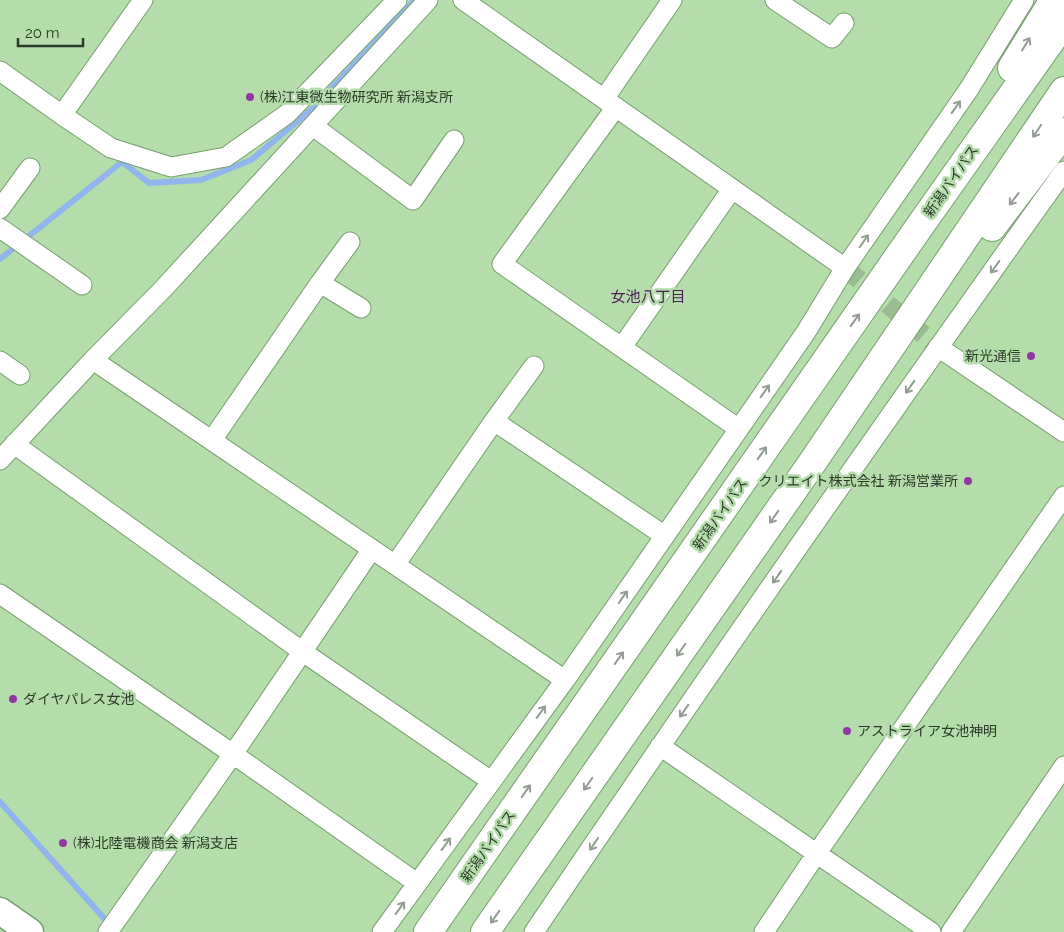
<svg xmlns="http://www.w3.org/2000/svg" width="1064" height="932" viewBox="0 0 1064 932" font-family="Raleway,'Noto Sans JP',sans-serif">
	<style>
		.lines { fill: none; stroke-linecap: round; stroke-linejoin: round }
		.stream { stroke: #92b5ee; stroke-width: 6 }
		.street-tunnel { stroke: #98bd91; stroke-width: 19; stroke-dasharray: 19 9; stroke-linecap: butt }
		.street-casing { stroke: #779f6f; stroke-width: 21 }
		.secondary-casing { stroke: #779f6f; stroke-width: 29 }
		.highway-casing { stroke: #779f6f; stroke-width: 30 }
		.street { stroke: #fff; stroke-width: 19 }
		.secondary { stroke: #fff; stroke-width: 26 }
		.highway { stroke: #fff; stroke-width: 28 }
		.oneway { stroke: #949d93 }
		.poi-dot { fill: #9037a3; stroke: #b4ddab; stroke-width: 2 }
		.labels { text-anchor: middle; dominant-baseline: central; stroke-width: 5; stroke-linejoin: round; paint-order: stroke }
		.poi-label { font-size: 14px; fill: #2a3b27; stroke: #b4ddab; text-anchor: start }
		.street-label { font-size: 14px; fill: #2a3b27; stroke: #b4ddab }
		.neighbourhood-label { font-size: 15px; fill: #4c2155; stroke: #b4ddab }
	</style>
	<rect width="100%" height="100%" fill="#b4ddab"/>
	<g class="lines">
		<path class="stream" d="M0,259L122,162L149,183L201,180L251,160L311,110L415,0
			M0,802L111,926"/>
		<path class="street-tunnel" d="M845,268L938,347"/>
		<g class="street-casing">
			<path id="street" d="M463,0L845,268
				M775,0L832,38L844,23
				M0,71L62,115L111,148L171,167L226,157L287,114L397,0
				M604,99L672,0
				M616,107L502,264L739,429
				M62,115L143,0
				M313,126L413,200L454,140
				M0,209L30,168
				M0,228L82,285
				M320,283L361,308
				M622,347L732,189
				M938,347L1064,432
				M93,360L565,680
				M0,361L20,375
				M494,421L534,366
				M212,440L320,283L350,242
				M14,444L303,652L491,781
				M0,460L93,360L163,289L428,0
				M395,565L494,421L665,536
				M0,594L233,754L417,883
				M660,746L931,932
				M108,932L233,754L372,549
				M382,932L565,680L806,332L845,268L969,89L1024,0
				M534,932C707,676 884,422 1064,171
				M764,932L817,853L1064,496
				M951,932L1064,766"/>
		</g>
		<g class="secondary-casing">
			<path id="secondary" d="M0,911L30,932"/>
		</g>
		<g class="highway-casing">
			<path id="highway" d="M1012,68L1054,0
				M992,227L1064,132
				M428,932L922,223L1064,22
				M485,932L812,463L1064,91"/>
		</g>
		<use href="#street" class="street"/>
		<use href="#secondary" class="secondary"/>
		<use href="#highway" class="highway"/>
	</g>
	<defs><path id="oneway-shaft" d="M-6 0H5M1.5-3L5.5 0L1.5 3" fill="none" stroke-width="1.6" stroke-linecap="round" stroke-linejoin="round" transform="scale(1.25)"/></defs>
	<g class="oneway">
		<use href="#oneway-shaft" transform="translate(1026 44) rotate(-58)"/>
		<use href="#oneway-shaft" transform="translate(956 107) rotate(-55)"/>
		<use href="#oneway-shaft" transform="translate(1037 131) rotate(124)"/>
		<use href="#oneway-shaft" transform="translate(1014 199) rotate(128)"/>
		<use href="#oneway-shaft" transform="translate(864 241) rotate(-55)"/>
		<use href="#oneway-shaft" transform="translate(995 267) rotate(126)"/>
		<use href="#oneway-shaft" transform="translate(855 320) rotate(-55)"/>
		<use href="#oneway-shaft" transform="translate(910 387) rotate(125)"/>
		<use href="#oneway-shaft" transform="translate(765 391) rotate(-55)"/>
		<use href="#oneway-shaft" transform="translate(762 453) rotate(-55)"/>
		<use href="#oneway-shaft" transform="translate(774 517) rotate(125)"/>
		<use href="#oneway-shaft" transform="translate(777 577) rotate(125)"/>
		<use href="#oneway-shaft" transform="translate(623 597) rotate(-55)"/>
		<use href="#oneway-shaft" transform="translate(681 650) rotate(125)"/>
		<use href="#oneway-shaft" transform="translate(619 658) rotate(-55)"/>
		<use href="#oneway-shaft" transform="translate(684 711) rotate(125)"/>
		<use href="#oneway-shaft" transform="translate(541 712) rotate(-54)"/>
		<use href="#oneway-shaft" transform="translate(588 784) rotate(125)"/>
		<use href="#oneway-shaft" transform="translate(526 791) rotate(-55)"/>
		<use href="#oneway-shaft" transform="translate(446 844) rotate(-54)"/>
		<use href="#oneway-shaft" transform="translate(594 844) rotate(124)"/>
		<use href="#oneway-shaft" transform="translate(400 908) rotate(-54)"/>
		<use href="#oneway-shaft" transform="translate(495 917) rotate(125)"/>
	</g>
	<g class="poi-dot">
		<circle cx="250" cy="97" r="5"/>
		<circle cx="1031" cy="356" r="5"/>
		<circle cx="968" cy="481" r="5"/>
		<circle cx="13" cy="699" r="5"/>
		<circle cx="847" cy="731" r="5"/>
		<circle cx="63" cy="843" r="5"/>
	</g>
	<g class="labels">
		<g class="poi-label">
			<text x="260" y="97">(株)江東微生物研究所 新潟支所</text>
			<text x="1021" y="356" text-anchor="end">新光通信</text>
			<text x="958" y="481" text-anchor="end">クリエイト株式会社 新潟営業所</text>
			<text x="23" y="699">ダイヤパレス女池</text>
			<text x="857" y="731">アストライア女池神明</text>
			<text x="73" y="843">(株)北陸電機商会 新潟支店</text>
		</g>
		<g class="street-label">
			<text transform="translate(951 181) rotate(-55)">新潟バイパス</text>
			<text transform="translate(720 514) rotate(-55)">新潟バイパス</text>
			<text transform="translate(488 846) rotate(-55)">新潟バイパス</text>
		</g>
		<g class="neighbourhood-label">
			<text x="648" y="297">女池八丁目</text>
		</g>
	</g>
	<path d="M18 38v8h65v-8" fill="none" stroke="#2a3b27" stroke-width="2.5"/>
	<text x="25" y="38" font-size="15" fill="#2a3b27" stroke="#b4ddab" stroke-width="4" paint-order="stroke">20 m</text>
</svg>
